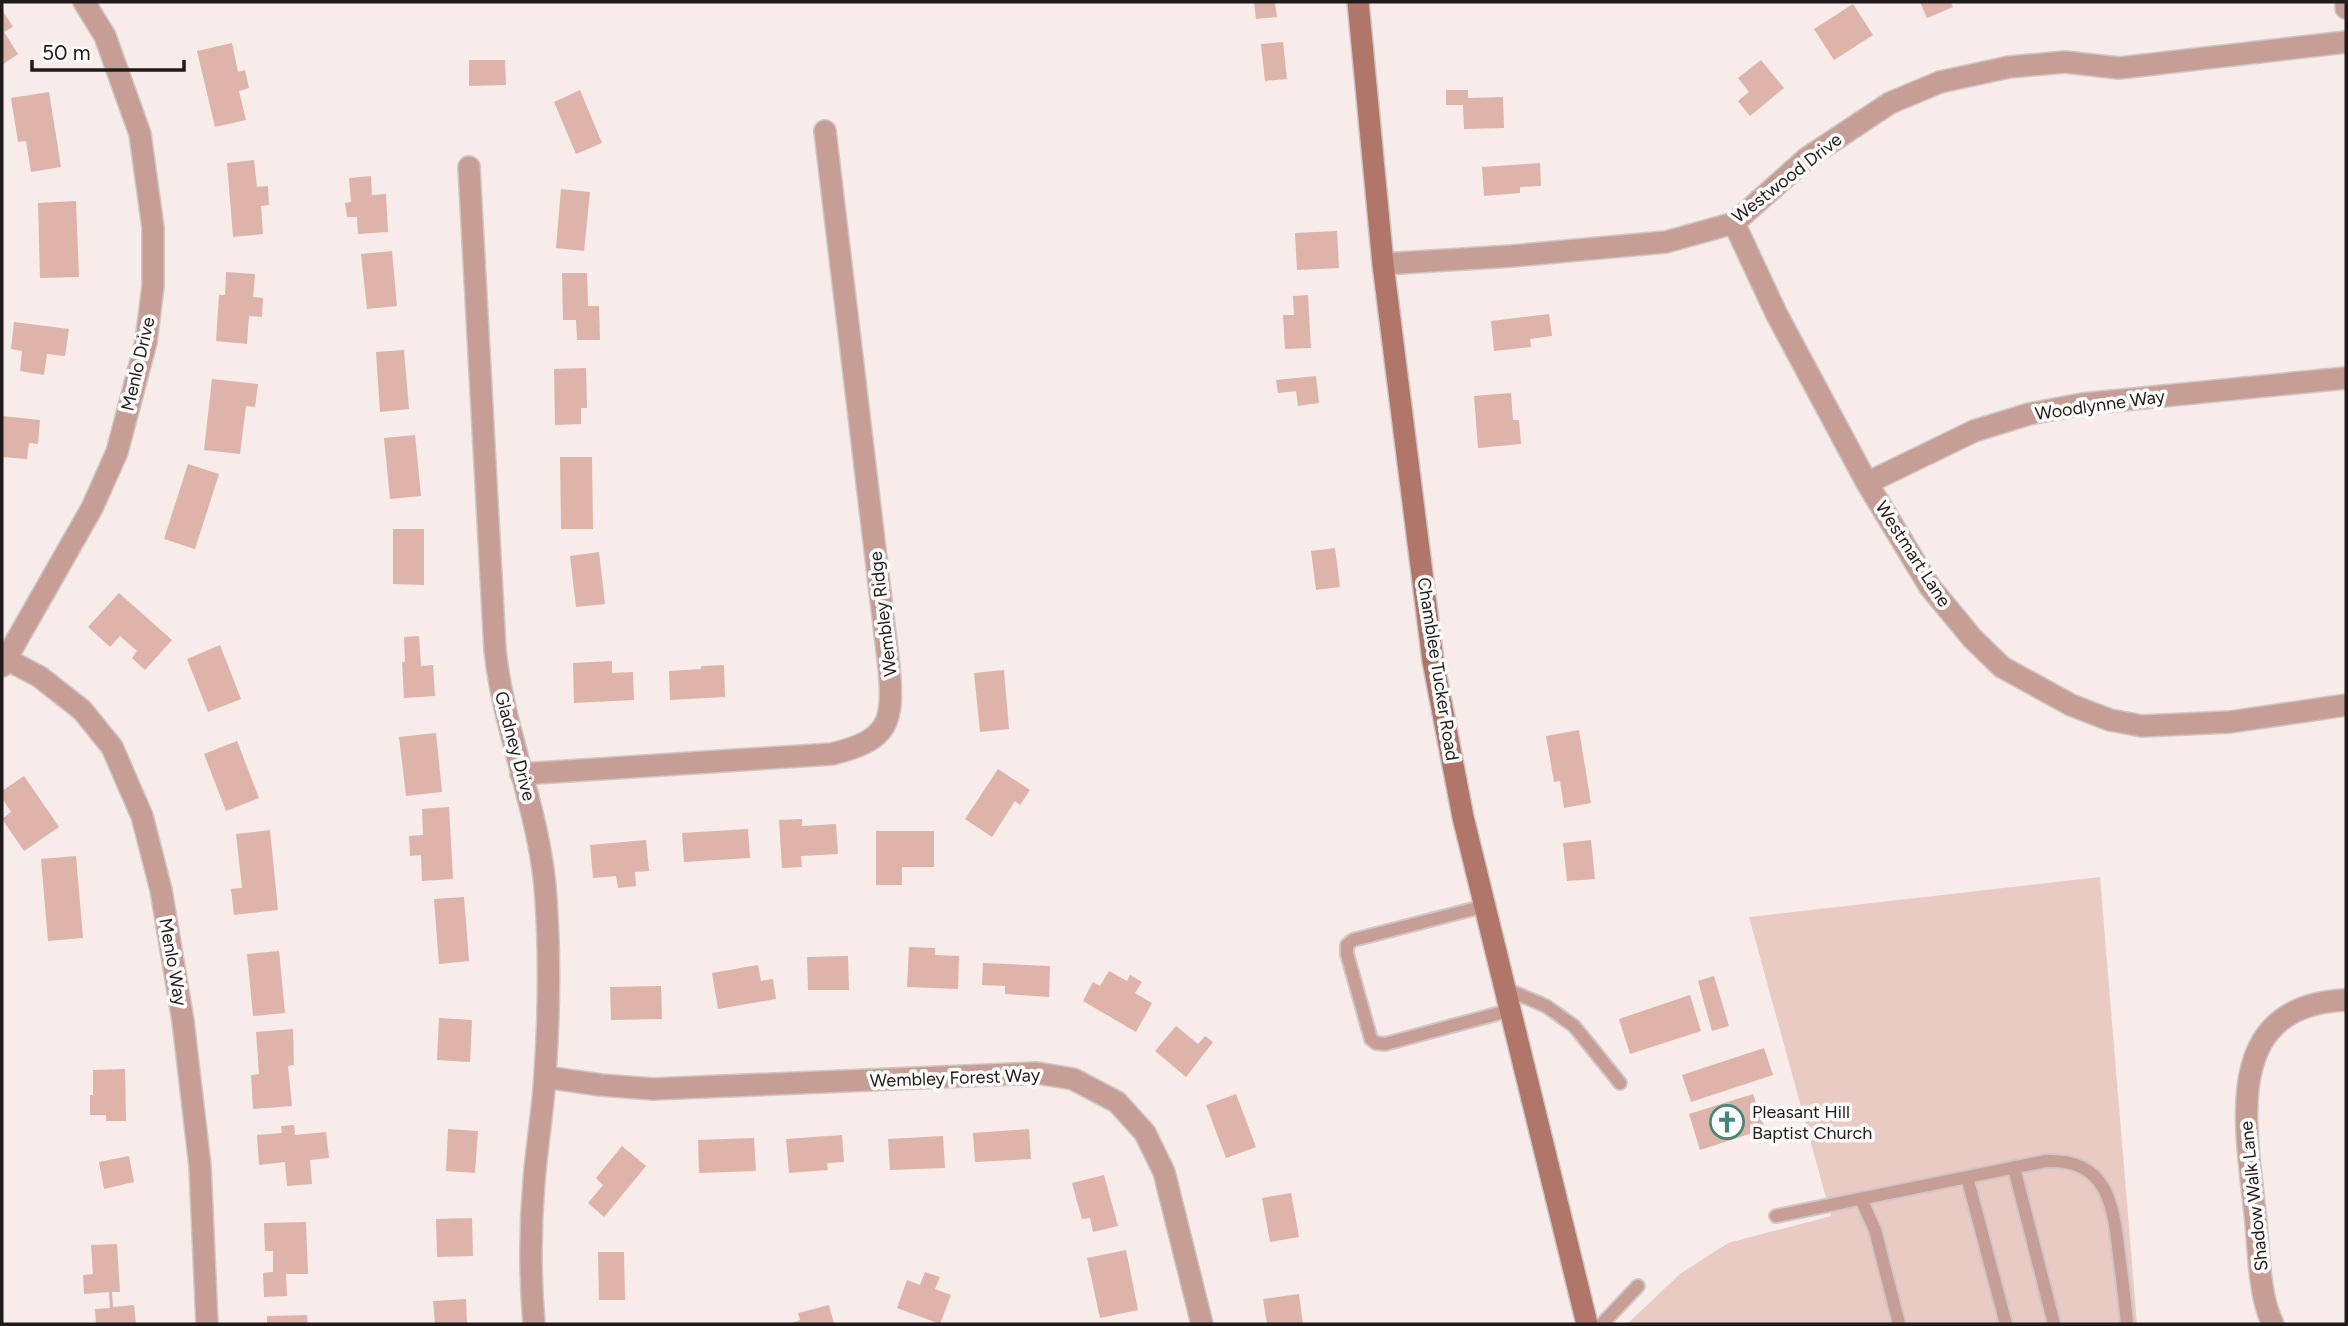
<svg xmlns="http://www.w3.org/2000/svg" width="2348" height="1326" viewBox="0 0 2348 1326" font-family="Figtree,sans-serif">
	<style>
		.green { fill: #eacbc4 }
		.building { fill: #deb3aa }
		.lines { fill: none; stroke-linecap: round; stroke-linejoin: round }
		.lane-casing { stroke: #d0c6c5; stroke-width: 16 }
		.street-casing { stroke: #d0c6c5; stroke-width: 24 }
		.secondary-casing { stroke: #d0c6c5; stroke-width: 24 }
		.lane { stroke: #c79e95; stroke-width: 12 }
		.street { stroke: #c79e95; stroke-width: 21 }
		.secondary { stroke: #b0766a; stroke-width: 21 }
		.labels { text-anchor: middle; dominant-baseline: central; stroke-width: 7; stroke-linejoin: round; paint-order: stroke }
		.street-label { font-size: 18px; fill: #1e1b1a; stroke: #fefcfb }
		.poi-label { font-size: 18px; fill: #1e1b1a; stroke: #fefcfb; text-anchor: start }
	</style>
	<rect width="100%" height="100%" fill="#f7ecea"/>
	<path class="green" d="M2100,877L2137,1324H1627L1680,1274L1728,1243L1831,1216L1749,917Z"/>
	<path class="building" d="M1254,2H1275L1277,17L1256,19Z
		M1920,2H1951L1953,7L1927,18Z
		M1853,4L1873,35L1834,60L1814,29Z
		M2,10L13,27L4,32L18,54L2,65Z
		M1283,42L1287,79L1265,81L1261,44Z
		M232,43L238,72L245,70L249,88L239,91L246,120L215,127L197,51Z
		M469,60H505L506,85L469,86Z
		M1761,60L1784,88L1750,116L1738,101L1749,92L1738,78Z
		M580,90L602,143L576,154L554,102Z
		M1446,90H1468V98L1503,97L1504,128L1464,129L1463,105H1446Z
		M49,92L61,167L31,172L26,141L18,142L11,98Z
		M254,160L257,187L268,186L269,205L261,206L263,234L233,237L227,163Z
		M1540,163L1541,186L1520,187V193L1484,196L1482,167Z
		M371,176L372,195L386,194L388,232L358,234L357,217H347L345,203L351,202L349,178Z
		M561,189L590,192L584,251L556,248Z
		M76,201L79,277L40,278L38,203Z
		M1337,231L1339,268L1297,270L1295,233Z
		M392,251L397,306L367,309L361,254Z
		M226,272L255,274L253,297L263,298L262,317L249,316L247,344L216,341L219,295H225Z
		M562,273H587L588,306H599L600,340H577L576,320H563Z
		M1308,295L1311,348L1285,349L1283,315H1294L1293,296Z
		M1549,314L1552,336L1530,339L1531,347L1494,351L1491,321Z
		M14,322L69,329L65,356L47,354L44,375L20,371L22,351L11,349Z
		M404,350L409,409L380,412L376,352Z
		M586,368L587,408H581V424L555,425L554,369Z
		M1316,376L1319,403L1298,406L1296,391L1278,393L1276,380Z
		M212,379L258,384L255,407L246,406L240,454L204,450Z
		M1511,393L1513,420H1519L1521,444L1478,448L1474,396Z
		M2,416L40,420L38,444L29,443L27,459L2,457Z
		M415,435L421,496L390,499L384,438Z
		M560,457H592L593,529H561Z
		M188,464L219,474L195,549L164,539Z
		M393,529H424V585L393,584Z
		M1335,548L1340,587L1316,590L1311,551Z
		M599,552L605,604L576,607L570,556Z
		M119,593L172,640L145,670L132,658L137,651L120,636L110,647L88,627Z
		M419,636L421,666L433,665L435,696L404,698L402,662H405L404,637Z
		M220,645L241,699L208,712L187,659Z
		M612,661V673L633,672L634,700L574,703L573,663Z
		M724,665L725,697L670,700L669,671L701,669V666Z
		M1004,670L1009,729L980,732L974,673Z
		M1579,730L1591,803L1564,808L1560,781L1554,782L1546,736Z
		M436,733L442,792L406,796L399,737Z
		M237,741L259,798L226,811L204,754Z
		M998,769L1030,790L1020,805L1015,801L992,837L965,819Z
		M24,776L59,827L24,851L2,819L11,812L2,798V791Z
		M449,807L453,879L422,881L421,855L410,856L409,836L423,835L422,809Z
		M802,819V826L836,824L838,854L801,856L802,867L782,868L779,820Z
		M748,829L750,858L684,862L682,833Z
		M270,830L278,910L234,915L231,889L242,888L236,834Z
		M876,831H934V867H902V885H876Z
		M646,840L649,871L635,872L636,886L618,888L616,876L593,878L590,845Z
		M1591,840L1595,879L1567,881L1563,843Z
		M76,856L83,938L48,941L41,859Z
		M464,897L469,961L439,964L434,899Z
		M909,947L935,948V955L959,956L958,989L907,987Z
		M279,951L285,1013L253,1016L247,954Z
		M848,956L849,990H808L807,957Z
		M983,963L1050,966L1049,997L1005,994V986L982,985Z
		M758,965L761,981L773,979L776,999L718,1009L712,973Z
		M1109,971L1127,981L1130,975L1142,982L1135,993L1152,1003L1136,1032L1083,1001L1093,982L1100,986Z
		M1714,976L1729,1026L1712,1031L1698,981Z
		M661,986L662,1019L611,1020L610,987Z
		M1690,995L1701,1031L1630,1054L1619,1019Z
		M439,1018L472,1020L470,1062L437,1060Z
		M1176,1026L1198,1044L1205,1036L1213,1042L1186,1077L1155,1051Z
		M293,1029L294,1065L288,1066L292,1106L253,1109L251,1075L259,1074L256,1032Z
		M1764,1048L1773,1075L1691,1102L1682,1075Z
		M125,1069L126,1121H106V1115H90V1095H93V1070Z
		M1236,1094L1256,1147L1226,1158L1206,1105Z
		M1753,1094L1765,1129L1700,1150L1689,1114Z
		M294,1125L295,1135L326,1132L329,1158L310,1160L312,1184L287,1186L285,1162L259,1165L257,1135L282,1133L281,1126Z
		M448,1129L478,1131L475,1173L446,1171Z
		M1029,1129L1031,1159L975,1162L973,1133Z
		M842,1135L844,1162L827,1163L828,1170L789,1173L786,1139Z
		M943,1136L945,1168L890,1170L888,1139Z
		M754,1138L756,1171L699,1173L698,1140Z
		M622,1146L646,1166L604,1217L588,1203L603,1185L596,1178Z
		M129,1156L134,1182L104,1189L99,1162Z
		M1104,1175L1118,1226L1093,1232L1090,1218L1082,1219L1072,1183Z
		M1291,1193L1299,1237L1270,1242L1262,1198Z
		M472,1218L473,1256L437,1257L436,1219Z
		M306,1222L308,1274H286L287,1296L264,1297L263,1273L273,1272V1251H265L264,1223Z
		M117,1244L120,1292H112L113,1307L134,1305L136,1324H96L95,1309L110,1308L109,1292L84,1294L83,1275L93,1274L91,1245Z
		M1126,1250L1138,1310L1100,1318L1087,1258Z
		M598,1252H624L625,1300H599Z
		M925,1272L940,1277L935,1289L951,1295L940,1324L897,1308L907,1280L920,1285Z
		M1299,1294L1303,1324H1267L1263,1299Z
		M466,1299L467,1324H435L433,1301Z
		M829,1305L834,1324H790L800,1320L798,1313Z
		M307,1315L308,1324H267V1316Z"/>
	<g class="lines">
		<g class="lane-casing">
			<path id="lane" d="M1485,906L1353,940L1347,945V954L1371,1039L1376,1043L1385,1044L1511,1010
				M1506,989L1546,1006L1574,1026L1620,1083
				M2014,1168L2054,1324
				M1967,1177L2006,1324
				M1861,1199L1875,1230L1899,1324
				M1776,1216L2046,1161C2108,1159 2113,1204 2119,1254C2122,1277 2125,1301 2127,1324
				M1602,1324L1638,1286"/>
		</g>
		<g class="street-casing">
			<path id="street" d="M2346,2V8
				M469,167L495,650C504,734 541,814 546,899C550,958 549,1016 545,1075C543,1110 537,1145 534,1181C530,1228 530,1277 534,1324
				M1734,223L1777,315L1867,483L1930,587L1973,639L2002,667L2071,705L2110,720L2142,726L2230,722L2346,705
				M1383,264L1512,256L1666,242L1734,223L1807,158L1890,103L1940,82L2009,67L2065,62L2119,68L2346,42
				M1867,483L1974,431L2029,414L2082,404L2346,378
				M6,659L40,677L82,710L112,747L142,816L161,890L183,1021L200,1166L207,1324
				M2,666L92,508L117,452L146,342L153,286V228L140,134L105,36L84,2
				M521,774L832,754C889,740 894,723 889,667L825,131
				M545,1077L601,1085L653,1089L1037,1073L1073,1079L1117,1102L1145,1133L1164,1172L1202,1324
				M2273,1324C2258,1295 2259,1246 2255,1213C2246,1126 2220,1005 2346,1000"/>
		</g>
		<g class="secondary-casing">
			<path id="secondary" d="M1358,2L1383,264L1433,661L1463,817L1587,1324"/>
		</g>
		<use href="#lane" class="lane"/>
		<use href="#street" class="street"/>
		<use href="#secondary" class="secondary"/>
	</g>
	<defs>
		<g id="church-ring" transform="scale(1.75)"><circle r="9.5" fill="#fefcfb" stroke="#41867c" stroke-width="1.5"/><path d="M-1.2-6h2.4v3.5h3.3v2.4h-3.3V6h-2.4V-.1h-3.3v-2.4h3.3Z" fill="#41867c"/></g>
	</defs>
	<g fill-rule="evenodd">
		<use href="#church-ring" x="1727" y="1122"/>
	</g>
	<g class="labels">
		<g class="street-label">
			<text transform="translate(1787 178) rotate(-38)">Westwood Drive</text>
			<text transform="translate(138 364) rotate(-77)">Menlo Drive</text>
			<text transform="translate(2100 405) rotate(-8)">Woodlynne Way</text>
			<text transform="translate(1913 554) rotate(57)">Westmart Lane</text>
			<text transform="translate(883 614) rotate(-97)">Wembley Ridge</text>
			<text transform="translate(1438 669) rotate(81)">Chamblee Tucker Road</text>
			<text transform="translate(515 746) rotate(75)">Gladney Drive</text>
			<text transform="translate(173 962) rotate(80)">Menlo Way</text>
			<text transform="translate(955 1078) rotate(-2)">Wembley Forest Way</text>
			<text transform="translate(2254 1196) rotate(-96)">Shadow Walk Lane</text>
		</g>
		<g class="poi-label">
			<text x="1752" y="1112">Pleasant Hill<tspan x="1752" dy="21">Baptist Church</tspan></text>
		</g>
	</g>
	<rect width="2348" height="1326" fill="none" stroke="#1e1b1a" stroke-width="7"/>
	<path d="M32 60v10h152v-10" fill="none" stroke="#1e1b1a" stroke-width="3.5"/>
	<text x="42" y="60" font-size="21" fill="#1e1b1a" stroke="#fefcfb" stroke-width="5" paint-order="stroke">50 m</text>
</svg>
